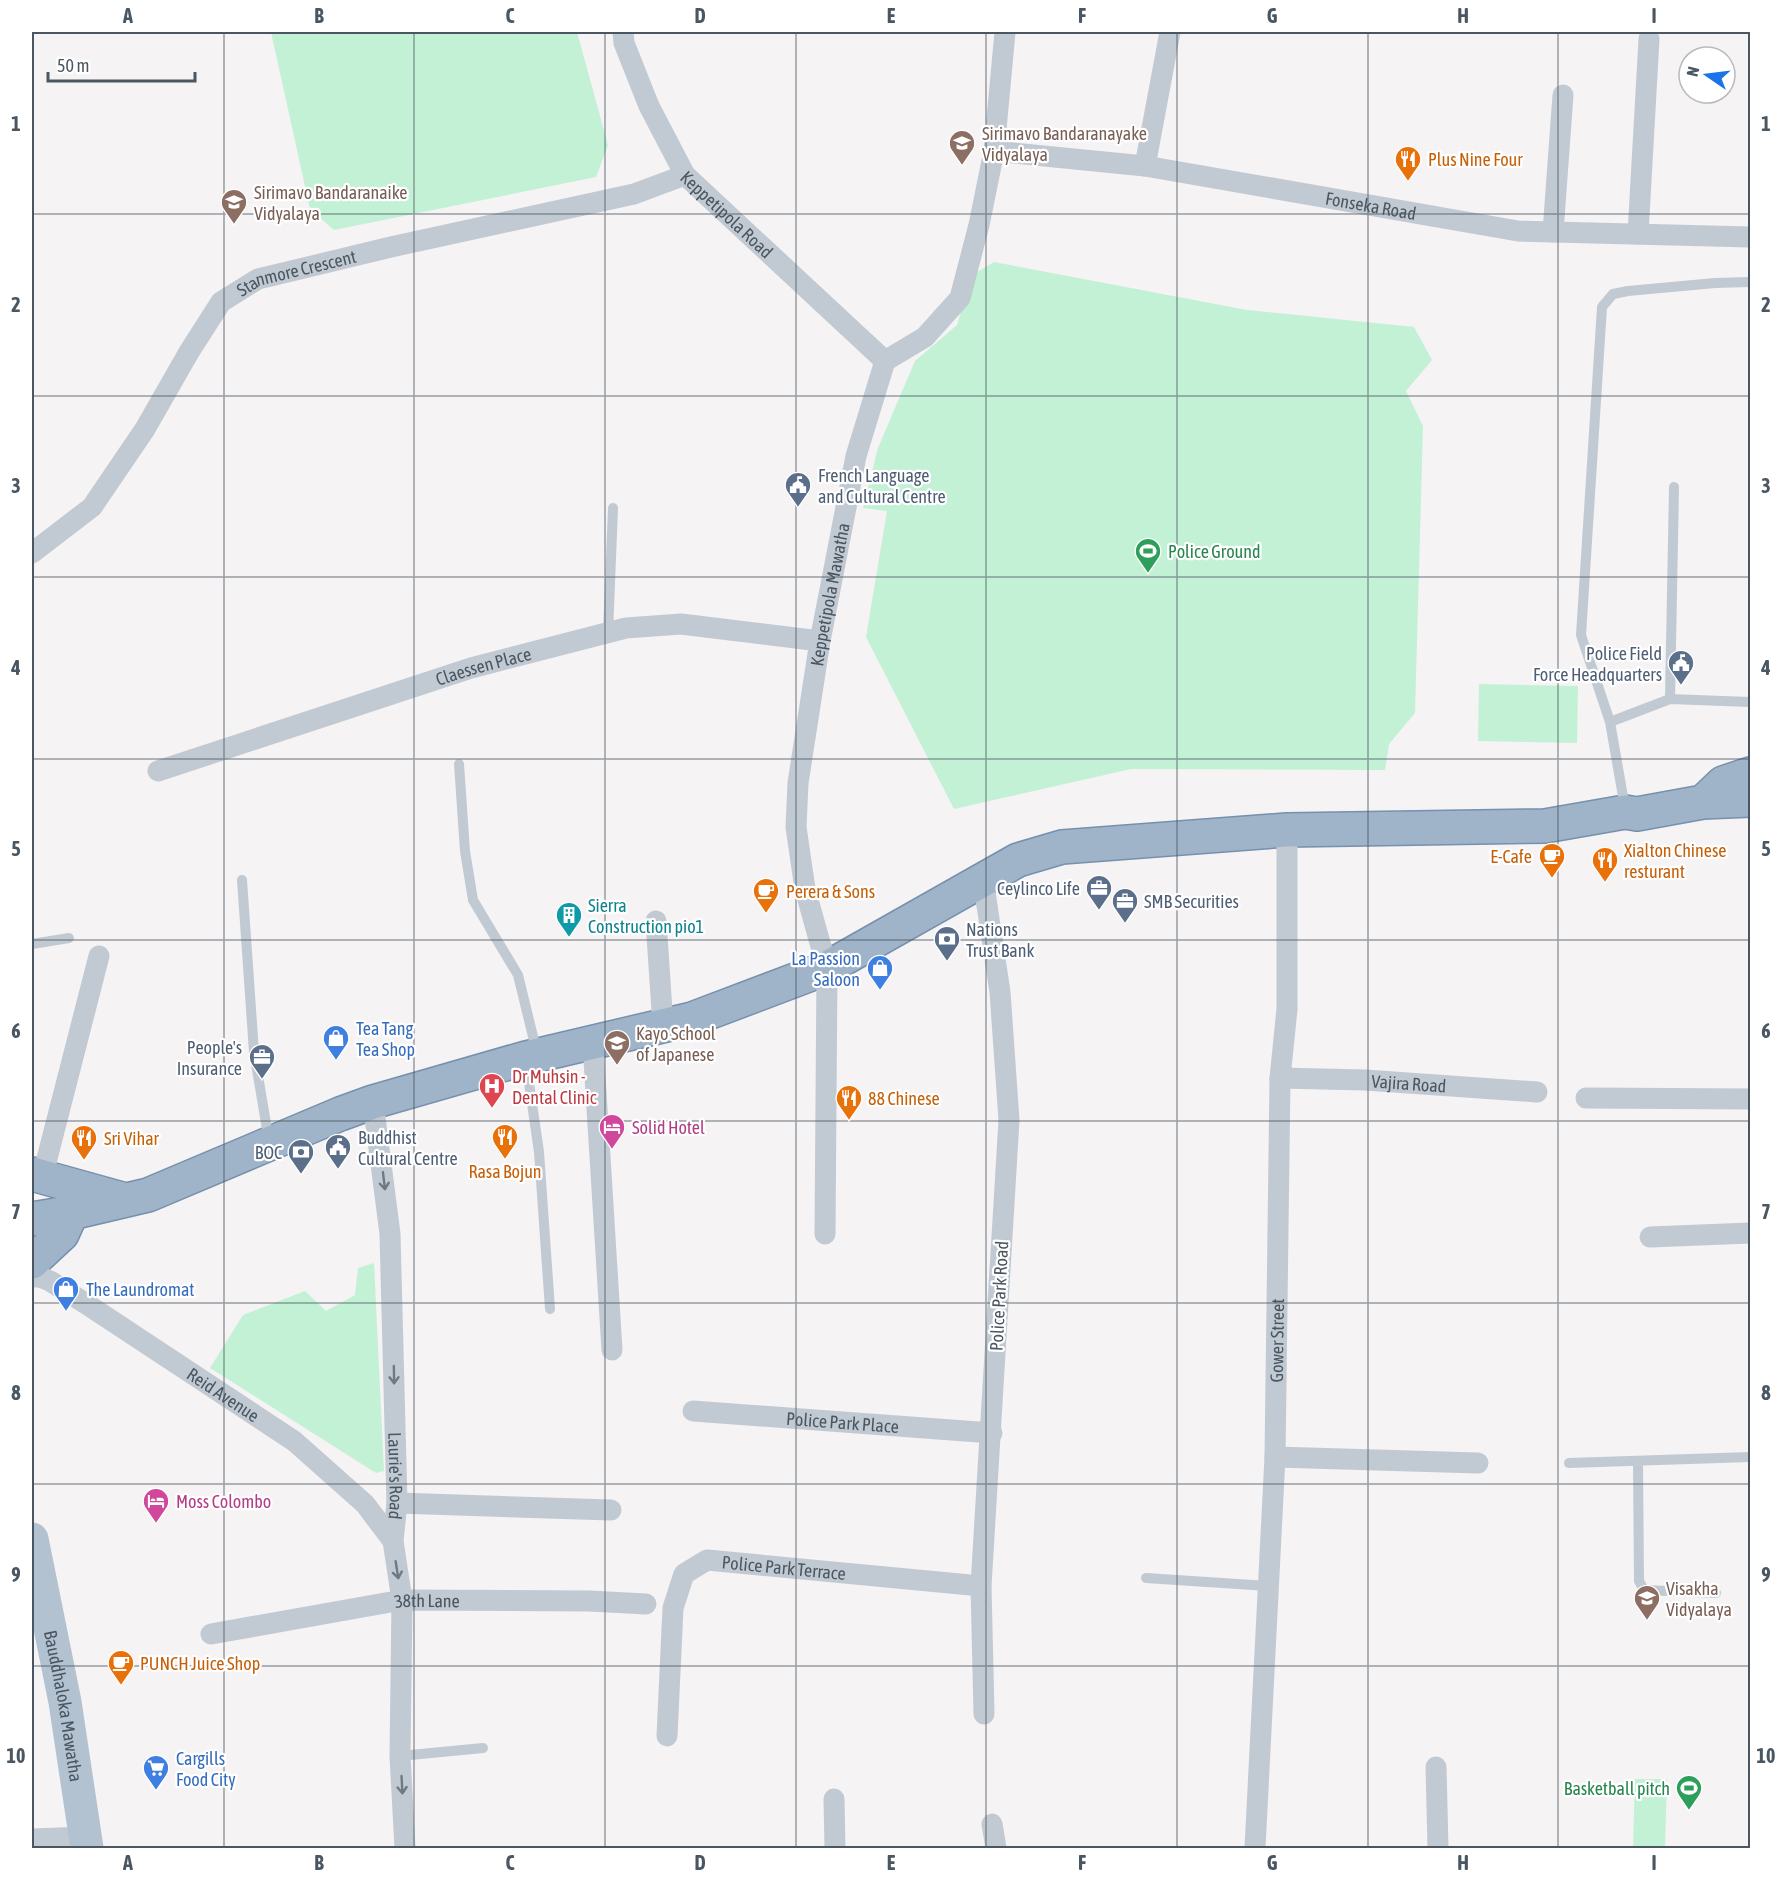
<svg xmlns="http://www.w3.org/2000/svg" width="1782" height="1880" viewBox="0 0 1782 1880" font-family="'Asap Condensed',sans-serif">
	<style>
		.green { fill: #c3f1d5 }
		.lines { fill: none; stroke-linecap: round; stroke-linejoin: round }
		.trunk-casing { stroke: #7690ad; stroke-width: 36 }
		.service { stroke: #c1cad2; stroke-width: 10 }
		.minor { stroke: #c1cad2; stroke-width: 21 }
		.primary { stroke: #b3c2d1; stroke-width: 33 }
		.trunk { stroke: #9fb4c9; stroke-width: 33 }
		.oneway { stroke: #6e7983 }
		.grid { fill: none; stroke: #4a5661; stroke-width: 1.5; stroke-opacity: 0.55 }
		.labels { text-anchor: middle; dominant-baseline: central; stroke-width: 4.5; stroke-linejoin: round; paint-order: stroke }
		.education-label { font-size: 18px; fill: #785e54; stroke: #fff; text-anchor: start }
		.food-label { font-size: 18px; fill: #c56008; stroke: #fff; text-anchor: start }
		.street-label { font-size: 18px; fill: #4a5661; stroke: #fff }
		.service-label { font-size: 18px; fill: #4e5e75; stroke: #fff; text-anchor: start }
		.leisure-label { font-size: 18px; fill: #27864d; stroke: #fff; text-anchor: start }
		.culture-label { font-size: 18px; fill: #0d838f; stroke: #fff; text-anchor: start }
		.shop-label { font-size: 18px; fill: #366cbe; stroke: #fff; text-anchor: start }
		.health-label { font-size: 18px; fill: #be3a42; stroke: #fff; text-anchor: start }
		.hotel-label { font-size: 18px; fill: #b23c85; stroke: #fff; text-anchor: start }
		.neatline { fill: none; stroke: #4a5661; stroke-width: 2 }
		.grid-label { font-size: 20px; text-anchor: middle; font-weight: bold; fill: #4a5661 }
	</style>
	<rect width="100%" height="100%" fill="#f5f3f3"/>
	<path class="green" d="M271,32H577L608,145L596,177L334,230L310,209Z
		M994,262L1247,310L1414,327L1432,360L1406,391L1423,426L1415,713L1389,744L1385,770L1131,769L954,809L866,637L887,511L863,508L878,448L915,361L957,325L972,275Z
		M1479,684L1578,686L1577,743L1478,741Z
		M374,1263L384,1471L376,1473L210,1368L243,1315L305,1291L326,1311L355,1295L358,1268Z
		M1635,1779H1667L1665,1848H1633Z"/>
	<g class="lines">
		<g class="trunk-casing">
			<path id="trunk" d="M1703,802L1723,783L1750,774
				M32,1174L122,1199
				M32,1219L80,1211L148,1195L340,1114L373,1102L526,1058L692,1019L827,968L1018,860L1062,847L1287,830L1545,826L1625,812L1637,814L1703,802L1750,800
				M32,1262L62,1234L72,1212"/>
		</g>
		<path class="service" d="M608,633L613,508
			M1670,699L1674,487
			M1610,722L1670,699L1750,702
			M459,764L465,851L473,900L518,975L537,1053
			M1625,808L1610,722L1581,635L1602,307L1613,294L1628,291L1715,283L1750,282
			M242,880L254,1052L269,1141
			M32,944L69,938
			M526,1062L539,1152L550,1309
			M1638,1462L1639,1581L1644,1590L1716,1593
			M1569,1463L1750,1457
			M1146,1578L1268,1586
			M400,1756L483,1748"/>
		<g class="minor">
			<path id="s1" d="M623,32L624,43L649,106L685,175L885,361"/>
			<path id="s2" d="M994,151L1145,166L1518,231L1750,237"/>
			<path d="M1145,166L1170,32"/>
			<path d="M1553,232L1563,95"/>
			<path d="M1638,234L1649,39"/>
			<path id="s3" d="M32,553L92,507L145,429L189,352L221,302L258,279L391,247L634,194L685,175"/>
			<path id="s4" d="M158,771L471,668L626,628L681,624L820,641"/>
			<path d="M983,879L1000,992L1009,1120L981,1586L984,1714"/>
			<path d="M656,921L663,1026"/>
			<path d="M593,1044L612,1350"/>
			<path id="s5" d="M1280,1078L1365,1080L1537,1092"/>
			<path d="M1586,1098L1750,1099"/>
			<path id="s6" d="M373,1102L390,1234L397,1503L393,1541L402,1600L400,1756L405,1848"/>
			<path d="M42,1178L99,956"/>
			<path id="s7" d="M825,1234L827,968L805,889L796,827L798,783L820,641L856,456L885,361L925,337L960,298L979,225L994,151L1005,32"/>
			<path d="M1650,1237L1750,1233"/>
			<path id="s8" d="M32,1277H40L50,1281L88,1305L294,1441L365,1504L393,1541"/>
			<path id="s9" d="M693,1411L992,1433"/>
			<path d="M1275,1457L1478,1463"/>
			<path d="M397,1503L611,1510"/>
			<path id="s10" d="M211,1634L402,1600L589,1601L646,1604"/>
			<path id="s11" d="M667,1736L673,1608L684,1574L707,1560L981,1586"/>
			<path d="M1436,1767L1438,1848"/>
			<path d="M834,1799L835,1848"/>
			<path d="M992,1824L996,1848"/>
			<path d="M32,1839L86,1837"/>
			<path id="s12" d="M1255,1848L1275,1457L1280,1078L1287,1009V830"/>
		</g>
		<path class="primary" id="s13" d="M32,1539L65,1702L87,1848"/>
		<use href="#trunk" class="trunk"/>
	</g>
	<defs><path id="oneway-shaft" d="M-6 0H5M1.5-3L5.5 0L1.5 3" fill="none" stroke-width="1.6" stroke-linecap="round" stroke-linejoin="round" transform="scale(1.5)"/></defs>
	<g class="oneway">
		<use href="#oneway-shaft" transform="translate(384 1181) rotate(83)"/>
		<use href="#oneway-shaft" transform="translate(394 1375) rotate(89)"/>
		<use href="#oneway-shaft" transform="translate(397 1570) rotate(81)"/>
		<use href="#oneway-shaft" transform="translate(402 1785) rotate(87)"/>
	</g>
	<path class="grid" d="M224,32V1848M414,32V1848M605,32V1848M796,32V1848M986,32V1848M1177,32V1848M1368,32V1848M1558,32V1848M32,214H1750M32,396H1750M32,577H1750M32,759H1750M32,940H1750M32,1121H1750M32,1303H1750M32,1484H1750M32,1666H1750"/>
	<defs>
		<g id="school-pin" transform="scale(1.35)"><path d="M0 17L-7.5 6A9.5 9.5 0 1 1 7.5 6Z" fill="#8d6e63" stroke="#fff"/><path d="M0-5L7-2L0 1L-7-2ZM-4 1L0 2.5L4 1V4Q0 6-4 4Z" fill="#fff"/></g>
		<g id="restaurant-pin" transform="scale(1.35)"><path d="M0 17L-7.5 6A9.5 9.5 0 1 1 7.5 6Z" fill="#e8710a" stroke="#fff"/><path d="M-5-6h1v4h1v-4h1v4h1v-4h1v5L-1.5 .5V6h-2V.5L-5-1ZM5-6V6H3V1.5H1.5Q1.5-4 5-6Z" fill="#fff"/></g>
		<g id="civic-pin" transform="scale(1.35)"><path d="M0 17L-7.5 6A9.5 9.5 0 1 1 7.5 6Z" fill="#5c6f8a" stroke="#fff"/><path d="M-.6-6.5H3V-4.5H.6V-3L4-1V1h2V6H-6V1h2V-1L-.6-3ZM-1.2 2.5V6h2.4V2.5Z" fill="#fff"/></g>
		<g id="stadium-pin" transform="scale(1.35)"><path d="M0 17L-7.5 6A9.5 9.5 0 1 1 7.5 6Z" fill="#2e9e5b" stroke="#fff"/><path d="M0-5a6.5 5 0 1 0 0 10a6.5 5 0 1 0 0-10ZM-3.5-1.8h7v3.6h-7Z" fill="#fff"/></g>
		<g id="cafe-pin" transform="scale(1.35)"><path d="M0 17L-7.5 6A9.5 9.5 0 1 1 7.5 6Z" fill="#e8710a" stroke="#fff"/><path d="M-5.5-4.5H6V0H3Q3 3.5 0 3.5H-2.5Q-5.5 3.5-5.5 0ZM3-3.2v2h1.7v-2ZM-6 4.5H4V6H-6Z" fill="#fff"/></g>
		<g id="office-pin" transform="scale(1.35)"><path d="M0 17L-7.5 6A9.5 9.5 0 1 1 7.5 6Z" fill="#5c6f8a" stroke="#fff"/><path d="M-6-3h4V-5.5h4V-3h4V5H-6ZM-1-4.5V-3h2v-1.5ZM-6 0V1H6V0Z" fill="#fff"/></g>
		<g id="building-pin" transform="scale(1.35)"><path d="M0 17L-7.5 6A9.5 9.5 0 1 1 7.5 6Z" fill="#0f9aa8" stroke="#fff"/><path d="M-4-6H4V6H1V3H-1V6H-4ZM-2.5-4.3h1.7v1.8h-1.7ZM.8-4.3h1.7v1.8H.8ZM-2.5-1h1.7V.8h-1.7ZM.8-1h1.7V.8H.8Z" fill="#fff"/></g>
		<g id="bank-pin" transform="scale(1.35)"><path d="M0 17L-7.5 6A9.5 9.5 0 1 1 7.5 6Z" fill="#5c6f8a" stroke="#fff"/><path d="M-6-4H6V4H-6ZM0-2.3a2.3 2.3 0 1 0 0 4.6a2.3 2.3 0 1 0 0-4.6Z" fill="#fff"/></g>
		<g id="shop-pin" transform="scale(1.35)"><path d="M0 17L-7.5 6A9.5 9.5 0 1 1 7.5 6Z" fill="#3f7fe0" stroke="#fff"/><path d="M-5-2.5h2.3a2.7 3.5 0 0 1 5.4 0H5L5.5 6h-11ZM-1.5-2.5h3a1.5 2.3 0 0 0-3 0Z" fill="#fff"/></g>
		<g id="hospital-pin" transform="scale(1.35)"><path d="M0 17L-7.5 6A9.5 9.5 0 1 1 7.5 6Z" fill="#e0444e" stroke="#fff"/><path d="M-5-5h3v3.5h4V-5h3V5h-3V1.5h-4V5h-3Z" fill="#fff"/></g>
		<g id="hotel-pin" transform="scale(1.35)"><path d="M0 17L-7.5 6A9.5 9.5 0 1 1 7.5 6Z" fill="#d1479c" stroke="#fff"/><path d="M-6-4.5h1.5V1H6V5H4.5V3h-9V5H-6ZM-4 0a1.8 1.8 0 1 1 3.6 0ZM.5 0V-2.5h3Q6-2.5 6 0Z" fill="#fff"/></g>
		<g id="supermarket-pin" transform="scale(1.35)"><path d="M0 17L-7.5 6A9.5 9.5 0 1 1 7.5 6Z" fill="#3f7fe0" stroke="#fff"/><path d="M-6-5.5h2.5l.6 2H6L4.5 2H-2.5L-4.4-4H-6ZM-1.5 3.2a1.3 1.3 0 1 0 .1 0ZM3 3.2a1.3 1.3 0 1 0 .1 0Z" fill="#fff"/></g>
	</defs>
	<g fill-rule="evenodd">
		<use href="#school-pin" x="962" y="143"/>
		<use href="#restaurant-pin" x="1408" y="159"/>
		<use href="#school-pin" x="234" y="202"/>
		<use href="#civic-pin" x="798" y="485"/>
		<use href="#stadium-pin" x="1148" y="551"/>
		<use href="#civic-pin" x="1681" y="663"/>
		<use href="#cafe-pin" x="1552" y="856"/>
		<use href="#restaurant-pin" x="1605" y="860"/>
		<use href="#office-pin" x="1099" y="888"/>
		<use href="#cafe-pin" x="766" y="891"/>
		<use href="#office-pin" x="1125" y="901"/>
		<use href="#building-pin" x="569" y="915"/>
		<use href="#bank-pin" x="947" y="939"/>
		<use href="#shop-pin" x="880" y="968"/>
		<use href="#shop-pin" x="336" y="1038"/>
		<use href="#school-pin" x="617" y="1043"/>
		<use href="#office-pin" x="262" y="1057"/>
		<use href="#hospital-pin" x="492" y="1086"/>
		<use href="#restaurant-pin" x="849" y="1098"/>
		<use href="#hotel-pin" x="612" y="1127"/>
		<use href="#restaurant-pin" x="505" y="1137"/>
		<use href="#restaurant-pin" x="84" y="1138"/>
		<use href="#civic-pin" x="338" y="1147"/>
		<use href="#bank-pin" x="301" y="1152"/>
		<use href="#shop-pin" x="66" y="1289"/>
		<use href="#hotel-pin" x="156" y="1501"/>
		<use href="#school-pin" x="1647" y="1598"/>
		<use href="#cafe-pin" x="121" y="1663"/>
		<use href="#supermarket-pin" x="156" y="1768"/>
		<use href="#stadium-pin" x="1689" y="1788"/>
	</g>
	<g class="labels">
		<g class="education-label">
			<text x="982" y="133">Sirimavo Bandaranayake<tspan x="982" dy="21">Vidyalaya</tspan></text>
			<text x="254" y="192">Sirimavo Bandaranaike<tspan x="254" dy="21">Vidyalaya</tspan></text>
			<text x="636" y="1033">Kayo School<tspan x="636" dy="21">of Japanese</tspan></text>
			<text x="1666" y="1588">Visakha<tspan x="1666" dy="21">Vidyalaya</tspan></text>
		</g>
		<g class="food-label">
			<text x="1428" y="159">Plus Nine Four</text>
			<text x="1624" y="850">Xialton Chinese<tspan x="1624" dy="21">resturant</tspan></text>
			<text x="1532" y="856" text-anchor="end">E-Cafe</text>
			<text x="786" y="891">Perera &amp; Sons</text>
			<text x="868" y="1098">88 Chinese</text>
			<text x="104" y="1138">Sri Vihar</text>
			<text x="505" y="1171" text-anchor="middle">Rasa Bojun</text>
			<text x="140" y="1663">PUNCH Juice Shop</text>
		</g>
		<g class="street-label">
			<text stroke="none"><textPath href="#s2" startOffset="381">Fonseka Road</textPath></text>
			<text stroke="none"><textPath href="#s1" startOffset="214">Keppetipola Road</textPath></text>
			<text stroke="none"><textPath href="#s3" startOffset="400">Stanmore Crescent</textPath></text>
			<text stroke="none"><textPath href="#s7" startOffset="646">Keppetipola Mawatha</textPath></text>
			<text stroke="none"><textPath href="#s4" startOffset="342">Claessen Place</textPath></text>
			<text stroke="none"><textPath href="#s5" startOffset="129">Vajira Road</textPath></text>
			<text transform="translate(999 1296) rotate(-87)">Police Park Road</text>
			<text stroke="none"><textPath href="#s12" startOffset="508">Gower Street</textPath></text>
			<text stroke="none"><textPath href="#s8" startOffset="226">Reid Avenue</textPath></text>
			<text stroke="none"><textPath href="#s9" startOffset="150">Police Park Place</textPath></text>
			<text stroke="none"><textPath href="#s6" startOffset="375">Laurie's Road</textPath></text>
			<text stroke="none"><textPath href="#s11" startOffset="268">Police Park Terrace</textPath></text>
			<text stroke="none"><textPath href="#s10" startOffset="219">38th Lane</textPath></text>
			<text stroke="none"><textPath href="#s13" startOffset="170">Bauddhaloka Mawatha</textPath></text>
		</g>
		<g class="service-label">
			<text x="818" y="475">French Language<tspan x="818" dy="21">and Cultural Centre</tspan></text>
			<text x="1662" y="653" text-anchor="end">Police Field<tspan x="1662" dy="21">Force Headquarters</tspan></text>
			<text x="1080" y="888" text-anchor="end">Ceylinco Life</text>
			<text x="1144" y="901">SMB Securities</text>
			<text x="966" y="929">Nations<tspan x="966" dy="21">Trust Bank</tspan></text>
			<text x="242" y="1047" text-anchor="end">People's<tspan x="242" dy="21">Insurance</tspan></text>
			<text x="358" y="1137">Buddhist<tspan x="358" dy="21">Cultural Centre</tspan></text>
			<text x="282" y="1152" text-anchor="end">BOC</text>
		</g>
		<g class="leisure-label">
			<text x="1168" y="551">Police Ground</text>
			<text x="1670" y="1788" text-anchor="end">Basketball pitch</text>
		</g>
		<g class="culture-label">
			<text x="588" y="905">Sierra<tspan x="588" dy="21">Construction pio1</tspan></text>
		</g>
		<g class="shop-label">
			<text x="860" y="958" text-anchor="end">La Passion<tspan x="860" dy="21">Saloon</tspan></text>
			<text x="356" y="1028">Tea Tang<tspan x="356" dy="21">Tea Shop</tspan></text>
			<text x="86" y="1289">The Laundromat</text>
			<text x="176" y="1758">Cargills<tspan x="176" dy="21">Food City</tspan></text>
		</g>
		<g class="health-label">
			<text x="512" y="1076">Dr Muhsin -<tspan x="512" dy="21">Dental Clinic</tspan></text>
		</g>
		<g class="hotel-label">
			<text x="632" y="1127">Solid Hotel</text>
			<text x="176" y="1501">Moss Colombo</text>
		</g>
	</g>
	<rect width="1782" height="1880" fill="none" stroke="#ffffff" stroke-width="66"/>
	<g transform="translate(1707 75) rotate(284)"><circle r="28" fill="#ffffff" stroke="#b7bbc0" stroke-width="1.5"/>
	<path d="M0-4.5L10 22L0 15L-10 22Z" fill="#1a73e8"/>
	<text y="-9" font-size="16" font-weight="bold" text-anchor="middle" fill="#4a5661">N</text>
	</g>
	<path d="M48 72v9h147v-9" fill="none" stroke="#4a5661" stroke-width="3"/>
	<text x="57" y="72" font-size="18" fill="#4a5661" stroke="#ffffff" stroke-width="4.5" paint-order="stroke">50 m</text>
	<rect x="33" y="33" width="1716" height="1814" class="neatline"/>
	<g class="grid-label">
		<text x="128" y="23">A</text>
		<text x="319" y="23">B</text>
		<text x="510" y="23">C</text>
		<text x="700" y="23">D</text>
		<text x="891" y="23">E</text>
		<text x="1082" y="23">F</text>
		<text x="1272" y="23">G</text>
		<text x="1463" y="23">H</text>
		<text x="1654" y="23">I</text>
		<text x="16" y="131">1</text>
		<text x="1766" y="131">1</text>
		<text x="16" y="312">2</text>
		<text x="1766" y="312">2</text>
		<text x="16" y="493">3</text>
		<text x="1766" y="493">3</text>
		<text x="16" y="675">4</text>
		<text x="1766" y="675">4</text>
		<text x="16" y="856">5</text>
		<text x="1766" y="856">5</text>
		<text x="16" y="1038">6</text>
		<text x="1766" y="1038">6</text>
		<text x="16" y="1219">7</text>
		<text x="1766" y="1219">7</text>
		<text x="16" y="1400">8</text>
		<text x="1766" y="1400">8</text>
		<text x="16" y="1582">9</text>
		<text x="1766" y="1582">9</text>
		<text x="16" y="1763">10</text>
		<text x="1766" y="1763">10</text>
		<text x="128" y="1870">A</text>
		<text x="319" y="1870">B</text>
		<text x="510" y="1870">C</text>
		<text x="700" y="1870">D</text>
		<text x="891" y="1870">E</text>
		<text x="1082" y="1870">F</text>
		<text x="1272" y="1870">G</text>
		<text x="1463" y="1870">H</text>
		<text x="1654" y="1870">I</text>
	</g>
</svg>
